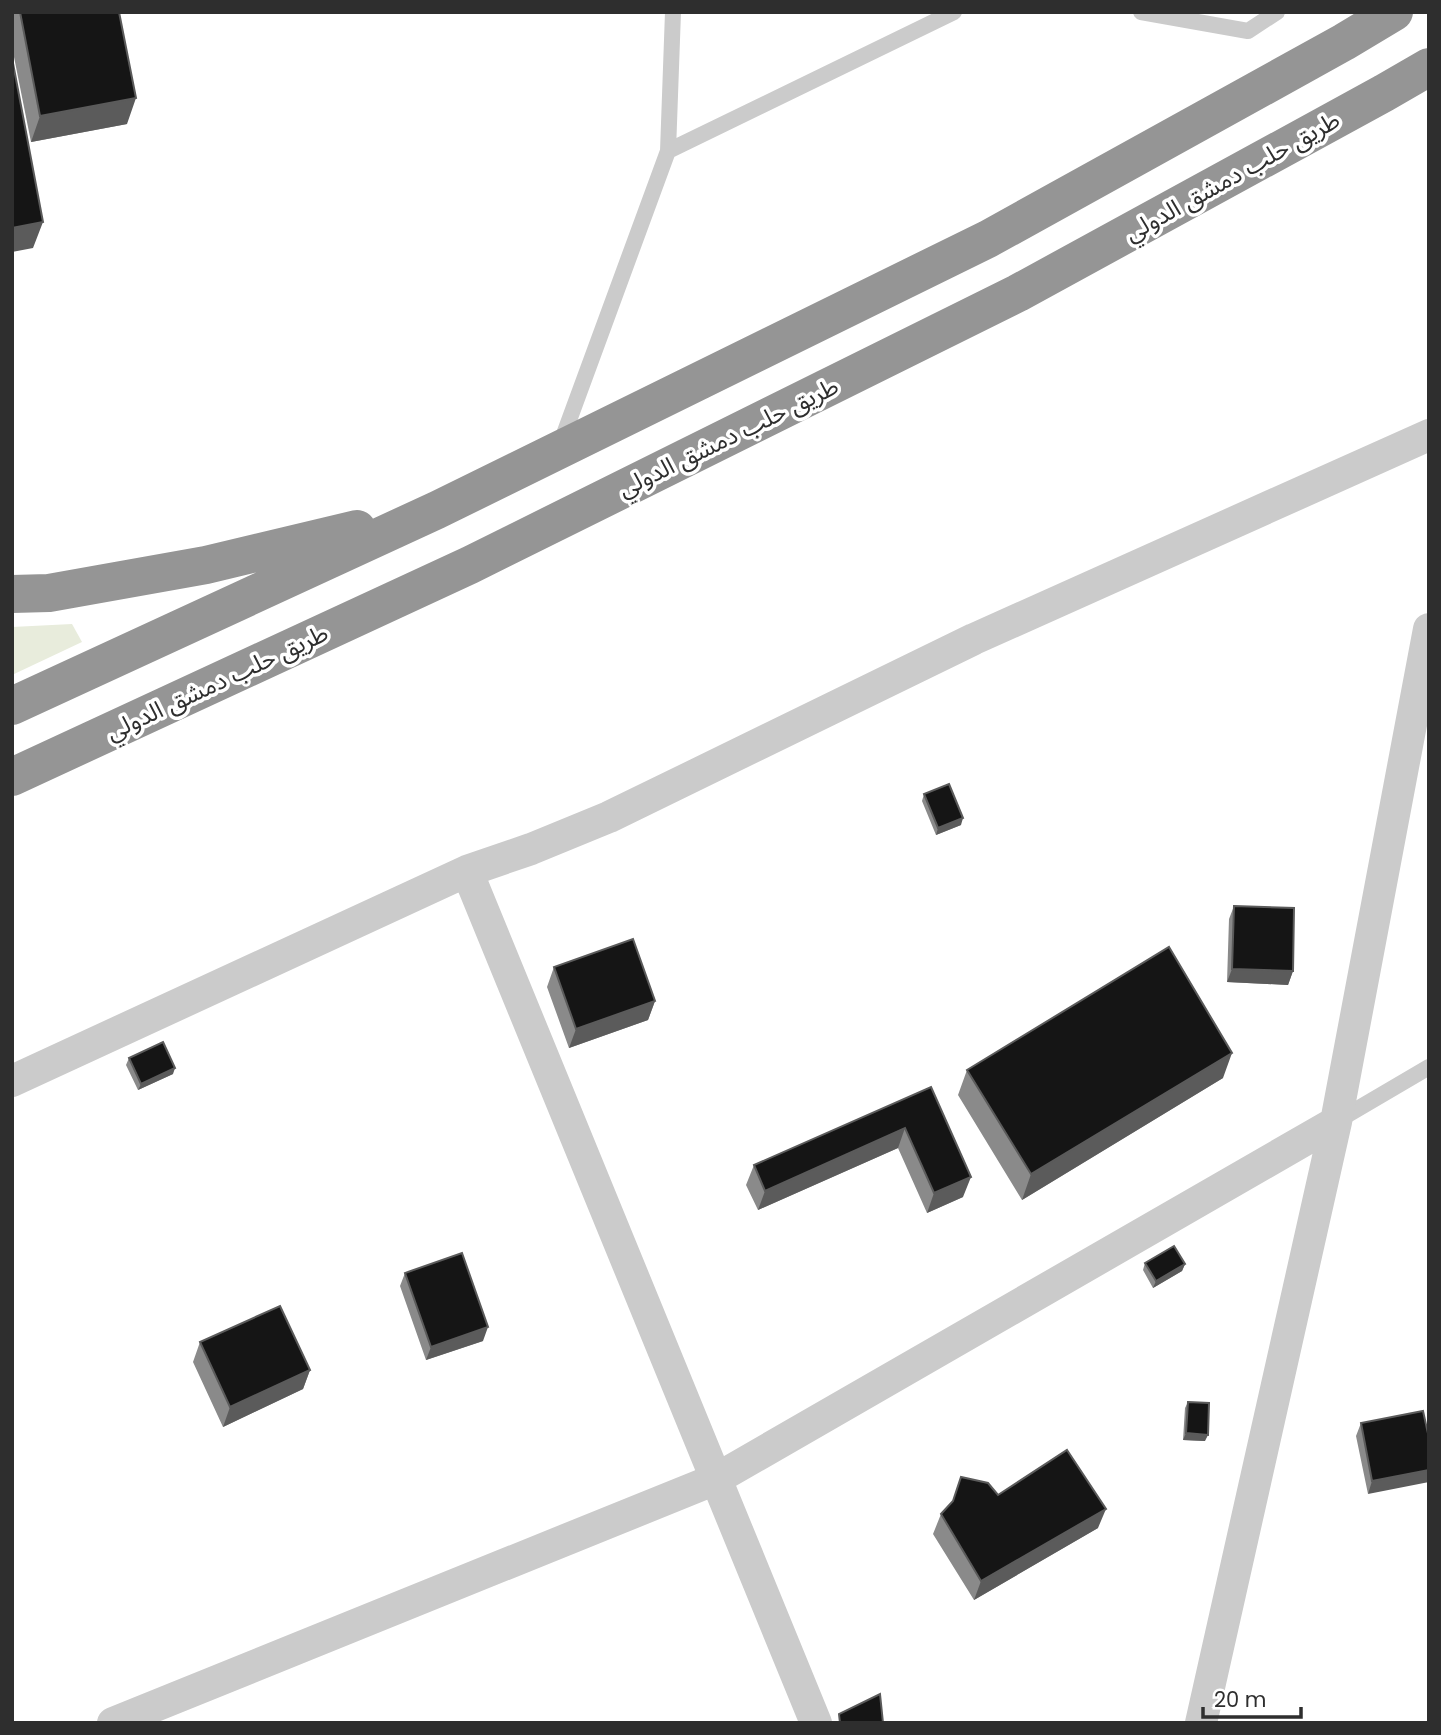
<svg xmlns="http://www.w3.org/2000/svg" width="1441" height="1735" viewBox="0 0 1441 1735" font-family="Poppins,'Noto Sans Arabic',sans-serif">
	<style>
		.green { fill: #e8ecdc }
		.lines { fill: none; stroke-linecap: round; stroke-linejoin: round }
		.service { stroke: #cbcbcb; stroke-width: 16 }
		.minor { stroke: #cbcbcb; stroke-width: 32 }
		.motorway { stroke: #959595; stroke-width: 38 }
		.wall { fill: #8a8a8a }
		.shaded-wall { fill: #5b5b5b }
		.building { fill: #151515; stroke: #5b5b5b; stroke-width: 2 }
		.labels { text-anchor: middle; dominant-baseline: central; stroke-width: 7; stroke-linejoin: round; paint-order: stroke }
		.street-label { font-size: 24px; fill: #2e2e2e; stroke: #fff }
	</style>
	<rect width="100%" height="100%" fill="#fff"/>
	<path class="green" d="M72,624L82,642L12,675V627Z"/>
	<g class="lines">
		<path class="service" d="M1141,12L1248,31L1277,12
			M668,151L673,12
			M560,445L668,151L954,12
			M1337,1121L1429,1067"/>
		<path class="minor" d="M467,871L816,1723
			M12,1081L467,871L531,849L609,817L974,639L1429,435
			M113,1723L716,1479L1336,1122
			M1201,1723L1336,1122L1429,629"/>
		<path class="motorway" d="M12,594L49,593L206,565L357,529
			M12,706L437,510L988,239L1344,42L1394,12
			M12,777L470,565L1018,293L1384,93L1429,67"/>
	</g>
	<path class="wall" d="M12,12H119L127,124L31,142L12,47Z
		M924,794L961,825L936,835L922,801Z
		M1234,906L1293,971L1288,985L1227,982L1229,919Z
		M554,967L655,1001L648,1020L569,1048L547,987Z
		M129,1058L173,1074L138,1090L126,1065Z
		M967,1070L1223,1078L1022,1200L958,1095Z
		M931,1087L963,1197L927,1213L898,1148L758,1210L746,1185L754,1165Z
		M1145,1263L1185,1264L1182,1271L1153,1288L1143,1270Z
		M405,1273L483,1341L426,1360L400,1286Z
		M200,1342L310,1370L303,1389L223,1427L193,1362Z
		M1188,1402L1205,1441L1183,1440L1185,1408Z
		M1423,1411L1368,1494L1356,1436L1361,1423Z
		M998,1495L1098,1528L974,1600L933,1534L941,1514Z"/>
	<path class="shaded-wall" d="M136,98L127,124L31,142L40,116Z
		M43,222L33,248L12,252V228Z
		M963,818L961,825L936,835L938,828Z
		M1232,969L1293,971L1288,985L1227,982Z
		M655,1001L648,1020L569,1048L576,1029Z
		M1232,1053L1223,1078L1022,1200L1031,1174Z
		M175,1068L173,1074L138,1090L141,1084Z
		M905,1128L898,1148L758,1210L765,1191Z
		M971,1177L963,1197L927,1213L934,1193Z
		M1185,1264L1182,1271L1153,1288L1156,1281Z
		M488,1327L483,1341L426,1360L431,1347Z
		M310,1370L303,1389L223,1427L230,1407Z
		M1186,1433L1208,1435L1205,1441L1183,1440Z
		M1429,1470V1482L1368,1494L1372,1481Z
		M1106,1509L1098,1528L974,1600L981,1581Z"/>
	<path class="building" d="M20,12H119L136,98L40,116Z
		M12,58L43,222L12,228Z
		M949,784L963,818L938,828L924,794Z
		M1234,906L1294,908L1293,971L1232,969Z
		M633,939L655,1001L576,1029L554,967Z
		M1169,947L1232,1053L1031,1174L967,1070Z
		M163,1042L175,1068L141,1084L129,1058Z
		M931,1087L971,1177L934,1193L905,1128L765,1191L754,1165Z
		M1174,1246L1185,1264L1156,1281L1145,1263Z
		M462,1253L488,1327L431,1347L405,1273Z
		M280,1306L310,1370L230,1407L200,1342Z
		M1188,1402L1209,1403L1208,1435L1186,1433Z
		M1423,1411L1429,1438V1470L1372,1481L1361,1423Z
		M1067,1450L1106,1509L981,1581L941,1514L953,1501L961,1477L988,1483L998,1495Z
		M880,1694L883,1723H840L839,1714Z"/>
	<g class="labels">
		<g class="street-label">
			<text transform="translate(1232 176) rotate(-29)">طريق حلب دمشق الدولي</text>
			<text transform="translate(728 437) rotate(-26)">طريق حلب دمشق الدولي</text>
			<text transform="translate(217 682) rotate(-25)">طريق حلب دمشق الدولي</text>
		</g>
	</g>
	<rect width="1441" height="1735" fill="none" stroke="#2e2e2e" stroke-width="28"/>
	<path d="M1203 1707v10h98v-10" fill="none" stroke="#2e2e2e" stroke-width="3.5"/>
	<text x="1214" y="1707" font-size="21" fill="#2e2e2e" stroke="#ffffff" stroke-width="5" paint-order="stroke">20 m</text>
</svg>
